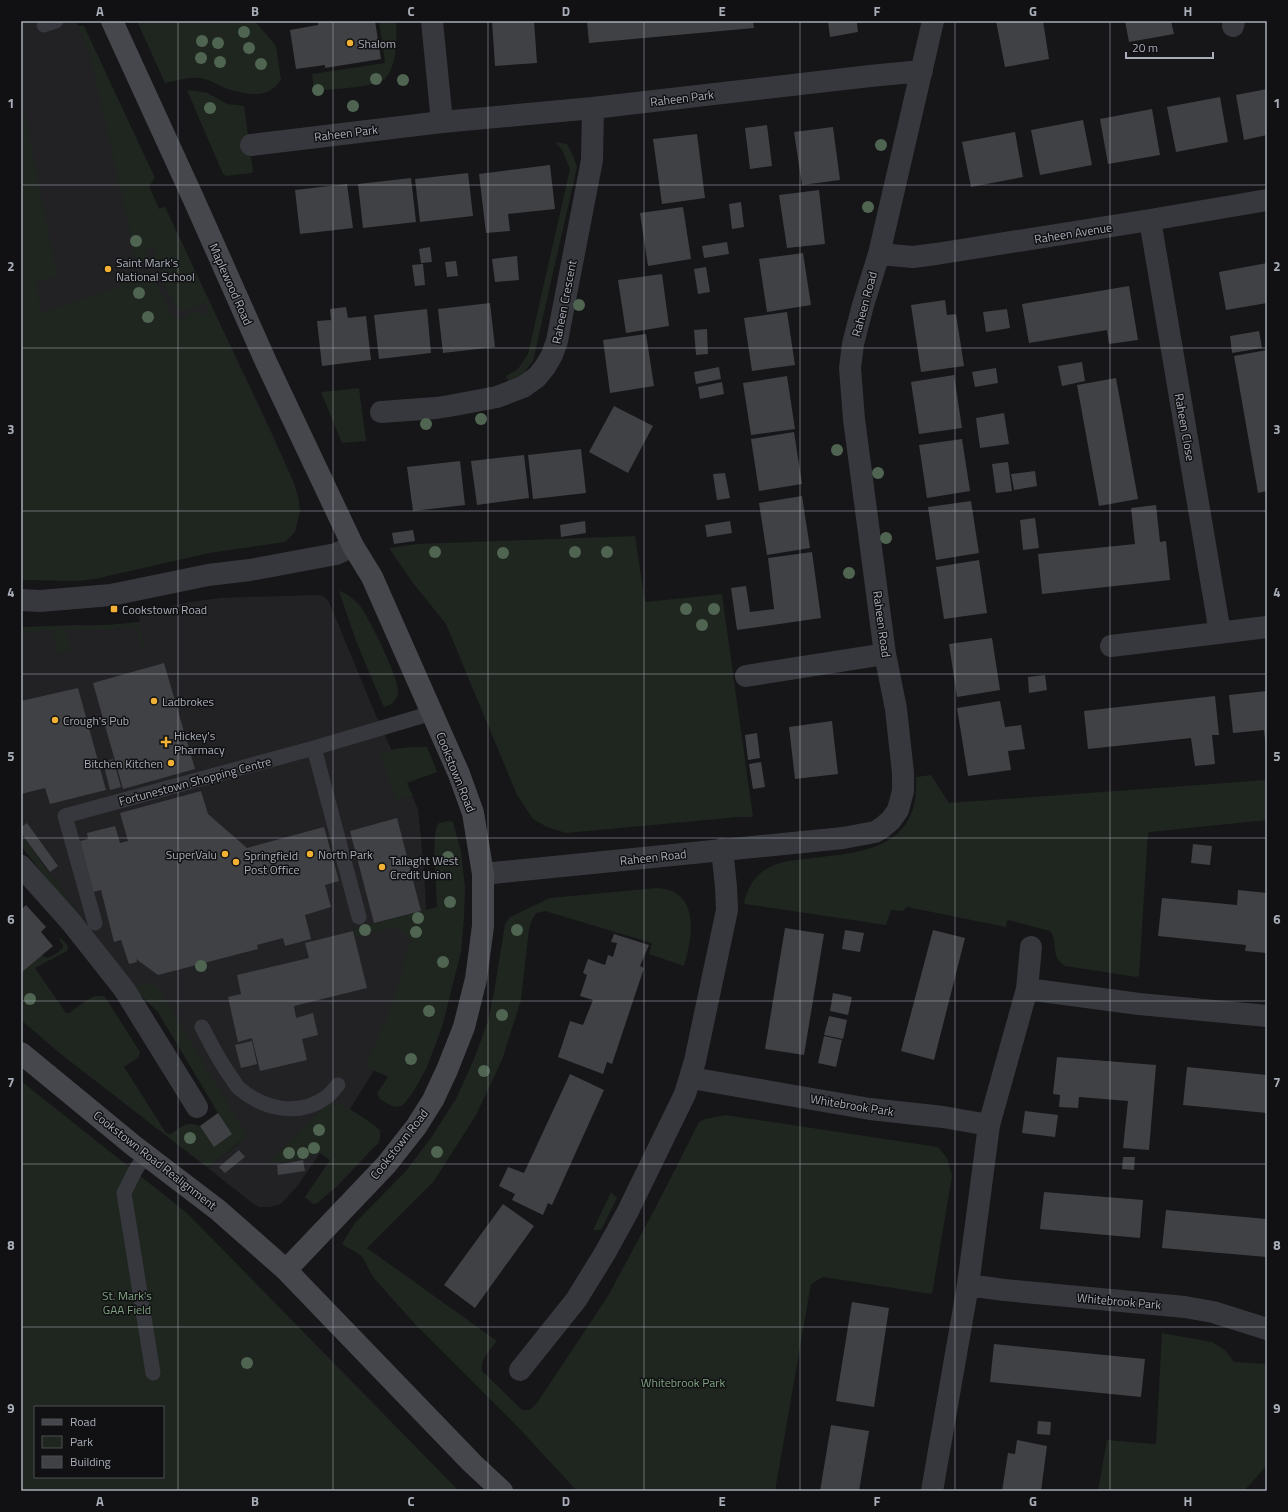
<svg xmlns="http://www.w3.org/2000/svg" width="1288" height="1512" viewBox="0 0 1288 1512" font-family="'Titillium Web',sans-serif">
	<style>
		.built { fill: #222225 }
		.green { fill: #1e261f; fill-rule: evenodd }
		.building { fill: #404145 }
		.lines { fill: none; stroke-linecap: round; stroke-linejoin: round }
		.lane { stroke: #37383d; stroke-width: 15 }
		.street { stroke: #37383d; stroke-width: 22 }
		.secondary { stroke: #45474d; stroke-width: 22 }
		.tree { fill: #506452 }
		.grid { fill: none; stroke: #a8adb8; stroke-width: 1; stroke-opacity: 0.55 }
		.poi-dot { fill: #f2b134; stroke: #111113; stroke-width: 1.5 }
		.labels { text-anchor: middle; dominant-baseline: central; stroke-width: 3; stroke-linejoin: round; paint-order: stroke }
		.poi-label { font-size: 12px; fill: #a8adb8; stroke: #111113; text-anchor: start }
		.street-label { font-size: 12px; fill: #a8adb8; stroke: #111113 }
		.park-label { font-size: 12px; fill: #7fa381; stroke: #111113 }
		.neatline { fill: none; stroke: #a8adb8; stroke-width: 1.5 }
		.grid-label { font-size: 13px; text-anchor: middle; font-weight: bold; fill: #a8adb8 }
	</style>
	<rect width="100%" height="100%" fill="#161618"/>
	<path class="built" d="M21,21H76L159,209L165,207L270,429L294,483L298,497L300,511L21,572Z
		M315,595H321L326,598L329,602L375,713L418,809L424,870L426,909L423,930L392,1041L350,1109L380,1130L379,1142L337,1186L317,1203L313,1204L305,1197L331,1161L320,1153L299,1184L281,1204L270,1207H259L251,1202L208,1168L239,1143L158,1012L132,987L21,834V627L77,625L110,626L139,622H140L139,613L184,603L220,598Z"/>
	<path class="green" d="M137,21H255L276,46L281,80C277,85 272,90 267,92C254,97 237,92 225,88C216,84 209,79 199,78C188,77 176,81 165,83Z
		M379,21H396C397,37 397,65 386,78C377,88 329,89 314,91L312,74L385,63Z
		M78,26H84L155,178L149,186L159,209L165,207L294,483L298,497L300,511L295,532L285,542L209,553L95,579L78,581L21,580V95L57,276L35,282L42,313L118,287C124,275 133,268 144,278H153L155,279L172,318L175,316L184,319L192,312L208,314L207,305L204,303L185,310L180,311C174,306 164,285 162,277C161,272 164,268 161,262L153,260L157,248L149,247L144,257L143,262L136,259L90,54Z
		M187,90L208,93L227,104L244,106L253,171L252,173L226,176L223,174Z
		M555,142L567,144L573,156L577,167L533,361L522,375L509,382L506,376L518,369L528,354L570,169L562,150Z
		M359,388L366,441L342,443L321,392Z
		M635,536L645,602L722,594L753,817H739L566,833L547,827L533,819L517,795L446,624L413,583L389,548L417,544Z
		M339,591C346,592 356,601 361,607C369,618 400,680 398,692C397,700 392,705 384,707L383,705L356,641Z
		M139,622L144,650L141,651L136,625L110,629H64L72,648L57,654L53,630L21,632V627C60,626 100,627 139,622Z
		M413,747H427L437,772L407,783L413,796L396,800L381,757C387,748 403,748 413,747Z
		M931,775L949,803L1267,780V820L1150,832L1148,833L1139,975L1137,977L1065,966C1049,956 1059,942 1050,931L1008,920L1007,921L1006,927L907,907L903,911L891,910L886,925L745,904L744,902C748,887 755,874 770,867C783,860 798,860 812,858C867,852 920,847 916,777Z
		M449,821L453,822L461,852L465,888L464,917L461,952L442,1027L427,1067L415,1089L405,1103L401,1106L395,1107L388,1104L380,1099L377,1093L388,1077L365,1066C386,1025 400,983 410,939L395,926L354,937L353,929L437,907C437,892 430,831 439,823Z
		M21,834L132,987L152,983L158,987L245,1133V1136L242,1140L208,1168L62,1055L21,1020V973L42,955C49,962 57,952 63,948V945L59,939L61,938L68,946L67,951L35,968L66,1013H69C79,1007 93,991 105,997L140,1052L138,1058L124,1067L166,1133L171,1134C181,1127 187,1120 200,1126L218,1113L158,1012L132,987L21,846Z
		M657,888C700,890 693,936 684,966L649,954L652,943L545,911L536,913L531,922L529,929L521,1000L502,1060L476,1115L434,1181L367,1248L497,1341C490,1350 480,1359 482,1371L522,1410H530L537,1403L608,1296L659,1201L699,1122L705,1119L725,1115L938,1147L947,1158L952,1176L932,1294L823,1277L811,1284L775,1491H577L516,1425L414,1323L373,1277L362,1256L342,1244L354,1224L405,1172L431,1138L457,1097L474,1059L488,1021L494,992L505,924L510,917L550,898Z
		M21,1081L187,1213L459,1491H21ZM35,1407H163V1477H35Z
		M330,1103C333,1103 337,1103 340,1104C345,1106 377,1125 379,1130C381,1133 380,1139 379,1142L337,1186L317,1203L313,1204L305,1197L330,1160L320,1153L292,1161L267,1164L328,1104Z
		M611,1192L617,1198L601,1230H593Z
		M1162,1333L1212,1342L1225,1350L1234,1362L1267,1364V1465L1244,1491H1098L1107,1440L1154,1444L1156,1443Z"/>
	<path class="building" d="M318,21H375L381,59L325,68V65L296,69L290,30L318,25Z
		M492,21H534L537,63L495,66Z
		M587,21H753L754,28L589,43Z
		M828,21H865L866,22L857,23L858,32L830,37Z
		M996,21H1043L1049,59L1005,67Z
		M1125,21H1171L1174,34L1129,42Z
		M1267,89V135L1244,140L1236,95Z
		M1220,97L1228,142L1176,152L1167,107Z
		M1152,109L1160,155L1108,164L1100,119Z
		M1083,120L1092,165L1040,175L1031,130Z
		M767,125L772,166L750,169L745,128Z
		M833,127L840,180L802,185L794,132Z
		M1015,132L1023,177L971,187L962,142Z
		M697,134L705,198L662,204L653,139Z
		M550,165L555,209L508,214L510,231L486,233L479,174Z
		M468,173L473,216L420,222L415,179Z
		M411,178L416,222L363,228L358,184Z
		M347,184L353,228L300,234L295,190Z
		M819,190L825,244L787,248L779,195Z
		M741,202L744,227L732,229L729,204Z
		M683,207L691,259L648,266L640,213Z
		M727,242L729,254L704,258L702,246Z
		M430,247L432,262L421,263L419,249Z
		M803,253L811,305L767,312L759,259Z
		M517,256L519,280L495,282L492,259Z
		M456,261L458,276L447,277L445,262Z
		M1267,263V303L1226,310L1219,272Z
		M423,264L425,285L415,286L412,265Z
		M706,267L710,292L698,294L694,269Z
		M662,274L669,326L626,333L618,280Z
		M1129,286L1138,340L1109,344L1107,330L1029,343L1022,304Z
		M945,300L947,315L956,314L964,366L921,372L911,305Z
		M490,303L495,347L443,353L438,309Z
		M346,307L348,318L366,316L371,360L322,366L317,321L331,320L330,309Z
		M427,309L431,353L379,359L374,315Z
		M1007,309L1010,328L986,332L983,312Z
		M787,312L795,365L752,371L744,318Z
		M707,329L708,354L696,355L694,330Z
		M1259,331L1262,348L1232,353L1230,336Z
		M646,334L654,386L610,393L603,340Z
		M1267,350V491L1258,493L1234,356Z
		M1082,362L1085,381L1062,386L1058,366Z
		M719,367L721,379L696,384L694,372Z
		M996,368L998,383L975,387L972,372Z
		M954,375L962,428L919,434L911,382Z
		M787,376L795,429L751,435L743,383Z
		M1116,378L1138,499L1099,506L1077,385Z
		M722,382L724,394L700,399L698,387Z
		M614,406L653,426L628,473L589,452Z
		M1004,413L1009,444L980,448L976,418Z
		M794,432L802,484L759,491L751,439Z
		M962,439L970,491L927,498L919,445Z
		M581,449L586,493L533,499L528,455Z
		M524,455L529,498L477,505L471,461Z
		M460,461L465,505L413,511L407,467Z
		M1008,462L1012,491L996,493L992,464Z
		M1035,471L1037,486L1014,490L1011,474Z
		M725,473L730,498L717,500L713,474Z
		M802,496L810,548L767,555L759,503Z
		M971,501L979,553L936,560L928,507Z
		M1156,505L1160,542L1166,541L1170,580L1042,594L1038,554L1135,544L1131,508Z
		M1035,518L1039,548L1023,550L1020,520Z
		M585,521L586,533L561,537L560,525Z
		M730,521L732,533L707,537L705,525Z
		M413,530L415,541L394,544L392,533Z
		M812,552L821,618L737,630L731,588L746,586L750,612L774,609L768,558Z
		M979,560L987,613L944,619L936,567Z
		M992,638L1000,690L957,697L949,644Z
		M164,663L195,769L123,789L93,683Z
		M1045,675L1047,690L1029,693L1028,677Z
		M78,688L106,790L50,804L45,788L21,794V701Z
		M1267,691V748H1266L1264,730L1233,733L1229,695Z
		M1215,696L1219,735H1212L1215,764L1195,766L1191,738L1088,749L1084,711Z
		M1000,701L1005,727L1021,725L1025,749L1008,751L1011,770L968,776L957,708Z
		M832,721L838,774L795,779L789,727Z
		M757,733L760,758L748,760L745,735Z
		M113,759L121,787L110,790L103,762Z
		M761,762L765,787L753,789L749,764Z
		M201,791L208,814L247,848L324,827L339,881L325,885L331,907L305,915L311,939L285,946L283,938L257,945L258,949L158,975L136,959L137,962L129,964L121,940L114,942L101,890L93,892L80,841L88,839L87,833L115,826L120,843L128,841L120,813Z
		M397,818L421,911L374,923L350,831Z
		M27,823L58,866L50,872L21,833V827Z
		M1193,844L1212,846L1210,865L1191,863Z
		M1238,890L1267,893V953L1245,951L1246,945L1158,936L1162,898L1237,905Z
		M26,905L46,927L41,932L53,946L21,973V907L22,909Z
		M785,928L824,934L804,1055L765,1049Z
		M845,930L864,933L860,952L842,949Z
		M933,930L965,938L934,1060L901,1051Z
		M353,931L367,988L294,1006L296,1018L313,1013L318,1035L302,1039L307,1060L260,1071L252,1038L238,1042L228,997L241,994L237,975L309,958L305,943Z
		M614,934L649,945L640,966L644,968L612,1064L607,1062L603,1074L558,1057L570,1021L583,1025L593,1000L580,996L587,975L583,973L588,959L605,965L608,955L613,957L617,943L611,942Z
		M833,993L852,997L848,1015L830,1011Z
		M829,1016L847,1020L843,1039L824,1035Z
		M824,1036L842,1040L836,1067L818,1063Z
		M252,1041L257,1064L241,1068L235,1045Z
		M1057,1057L1156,1065L1149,1150L1123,1148L1128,1101L1079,1097L1078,1108L1059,1107L1060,1095L1053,1094Z
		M1187,1067L1267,1075V1113L1183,1105Z
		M570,1074L604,1090L552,1205L548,1203L543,1215L512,1200L515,1194L499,1186L508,1167L524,1173Z
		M1025,1111L1058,1115L1055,1137L1022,1133Z
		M218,1113L232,1134L214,1147L200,1126Z
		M239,1150L245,1157L225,1173L219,1167Z
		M1123,1157H1135L1134,1170L1122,1169Z
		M303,1160L305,1171L278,1175L277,1165Z
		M1044,1192L1143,1200L1140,1238L1040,1229Z
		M503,1204L534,1226L475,1308L444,1285Z
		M1166,1210L1267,1219V1257L1162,1248Z
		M852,1302L889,1308L874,1407L836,1401Z
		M994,1344L1145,1359L1141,1397L990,1382Z
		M1038,1421L1051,1422L1050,1435L1037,1434Z
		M831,1425L869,1431L859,1491H820Z
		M1017,1440L1047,1446L1041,1491H1002L1008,1453L1015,1454Z"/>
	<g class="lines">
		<path class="lane" d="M44,25L56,21
			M314,748L359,917
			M95,923L65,816L314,748L432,713
			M202,1027C211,1044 219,1061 231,1077C234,1081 236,1086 240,1089C264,1109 298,1117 325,1098C330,1095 334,1089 338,1085
			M146,1155L136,1169L124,1193L153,1373"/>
		<path class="street" d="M432,21L442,122
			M1233,26L1234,21
			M251,145L442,122L593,108L870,76L922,71
			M1150,220L1220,633
			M879,254L913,257L936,254L1150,220L1267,200
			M381,412L436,408L449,406L497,397L523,387L537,377L545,367L552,355L557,341L592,160L593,108
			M21,600L40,601L111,595L208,575L250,570L336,554L353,546
			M1111,646L1267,627
			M746,676L885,654
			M21,866L71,922L124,989L197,1107
			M483,874L843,838L875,832L883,827L891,820L898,810L903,791V773L896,709L885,654L854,419L850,368L853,344L863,305L879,254L933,21
			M1027,989L1139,1004L1267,1016
			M691,1078L870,1109L943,1117L989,1125
			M968,1285L1004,1290L1185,1307L1213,1312L1267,1329
			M520,1370L576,1300L605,1253L627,1213L685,1094L695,1061L727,910L726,887L722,849
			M932,1491L968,1285L989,1125L1027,989L1031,947"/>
		<path class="secondary" d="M112,21L194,200L266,362L353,546L372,577L459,774L473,813L483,874V926L476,979L464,1027L447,1070L433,1100L416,1127L386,1165L286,1270
			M21,1053L134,1146L218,1210L286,1270L472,1463L502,1491"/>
	</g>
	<g class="tree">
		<circle cx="244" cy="32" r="6"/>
		<circle cx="202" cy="41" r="6"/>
		<circle cx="218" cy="43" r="6"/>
		<circle cx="249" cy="48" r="6"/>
		<circle cx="201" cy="58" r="6"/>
		<circle cx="220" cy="62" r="6"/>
		<circle cx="261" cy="64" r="6"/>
		<circle cx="376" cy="79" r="6"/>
		<circle cx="403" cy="80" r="6"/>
		<circle cx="318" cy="90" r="6"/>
		<circle cx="353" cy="106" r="6"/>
		<circle cx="210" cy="108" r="6"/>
		<circle cx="881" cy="145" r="6"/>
		<circle cx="868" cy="207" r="6"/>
		<circle cx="136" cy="241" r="6"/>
		<circle cx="139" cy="293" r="6"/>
		<circle cx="579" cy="305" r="6"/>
		<circle cx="148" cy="317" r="6"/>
		<circle cx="481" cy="419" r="6"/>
		<circle cx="426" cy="424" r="6"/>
		<circle cx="837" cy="450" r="6"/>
		<circle cx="878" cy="473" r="6"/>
		<circle cx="886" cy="538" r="6"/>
		<circle cx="435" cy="552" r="6"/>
		<circle cx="575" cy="552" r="6"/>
		<circle cx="607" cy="552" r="6"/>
		<circle cx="503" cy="553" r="6"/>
		<circle cx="849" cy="573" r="6"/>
		<circle cx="686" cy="609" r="6"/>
		<circle cx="714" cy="609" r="6"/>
		<circle cx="702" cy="625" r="6"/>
		<circle cx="448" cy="857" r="6"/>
		<circle cx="450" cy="902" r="6"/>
		<circle cx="418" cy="918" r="6"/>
		<circle cx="365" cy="930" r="6"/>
		<circle cx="517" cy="930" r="6"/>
		<circle cx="416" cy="932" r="6"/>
		<circle cx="443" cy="962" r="6"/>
		<circle cx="201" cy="966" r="6"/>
		<circle cx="30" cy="999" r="6"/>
		<circle cx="429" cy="1011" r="6"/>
		<circle cx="502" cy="1015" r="6"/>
		<circle cx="411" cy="1059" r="6"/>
		<circle cx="484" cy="1071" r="6"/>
		<circle cx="319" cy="1130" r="6"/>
		<circle cx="190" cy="1138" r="6"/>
		<circle cx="314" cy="1148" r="6"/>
		<circle cx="437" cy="1152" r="6"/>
		<circle cx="289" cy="1153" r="6"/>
		<circle cx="303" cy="1153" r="6"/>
		<circle cx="247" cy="1363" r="6"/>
	</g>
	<path class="grid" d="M178,21V1491M333,21V1491M488,21V1491M644,21V1491M800,21V1491M955,21V1491M1110,21V1491M21,185H1267M21,348H1267M21,511H1267M21,674H1267M21,838H1267M21,1001H1267M21,1164H1267M21,1327H1267"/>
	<g class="poi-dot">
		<circle cx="350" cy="43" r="4"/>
		<circle cx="108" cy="269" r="4"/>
		<rect x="110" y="605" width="8" height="8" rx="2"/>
		<circle cx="154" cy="701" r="4"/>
		<circle cx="55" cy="720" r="4"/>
		<path d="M164 736h4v4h4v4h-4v4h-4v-4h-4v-4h4z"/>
		<circle cx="171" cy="763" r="4"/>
		<circle cx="225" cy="854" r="4"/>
		<circle cx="310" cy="854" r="4"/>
		<circle cx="236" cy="862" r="4"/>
		<circle cx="382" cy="867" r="4"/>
	</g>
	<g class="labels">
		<g class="poi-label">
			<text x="358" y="43">Shalom</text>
			<text x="116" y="262">Saint Mark's<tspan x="116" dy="14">National School</tspan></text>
			<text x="122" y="609">Cookstown Road</text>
			<text x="162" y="701">Ladbrokes</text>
			<text x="63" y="720">Crough's Pub</text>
			<text x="174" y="735">Hickey's<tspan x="174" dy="14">Pharmacy</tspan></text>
			<text x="163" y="763" text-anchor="end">Bitchen Kitchen</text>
			<text x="217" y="854" text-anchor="end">SuperValu</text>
			<text x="318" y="854">North Park</text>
			<text x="244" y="855">Springfield<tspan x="244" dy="14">Post Office</tspan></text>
			<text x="390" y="860">Tallaght West<tspan x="390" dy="14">Credit Union</tspan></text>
		</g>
		<g class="street-label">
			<text transform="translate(682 98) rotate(-7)">Raheen Park</text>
			<text transform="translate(346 133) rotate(-7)">Raheen Park</text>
			<text transform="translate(1073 233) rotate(-9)">Raheen Avenue</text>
			<text transform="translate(231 284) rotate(66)">Maplewood Road</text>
			<text transform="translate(564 302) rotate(-79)">Raheen Crescent</text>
			<text transform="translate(864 304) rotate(-75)">Raheen Road</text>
			<text transform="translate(1185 427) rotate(80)">Raheen Close</text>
			<text transform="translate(882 624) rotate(82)">Raheen Road</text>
			<text transform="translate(456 772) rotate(68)">Cookstown Road</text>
			<text transform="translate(195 781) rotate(-15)">Fortunestown Shopping Centre</text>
			<text transform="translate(653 857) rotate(-6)">Raheen Road</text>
			<text transform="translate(852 1105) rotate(9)">Whitebrook Park</text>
			<text transform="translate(399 1144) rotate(-52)">Cookstown Road</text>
			<text transform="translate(155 1160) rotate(38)">Cookstown Road Realignment</text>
			<text transform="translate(1119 1301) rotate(5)">Whitebrook Park</text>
		</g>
		<g class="park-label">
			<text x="127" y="1295">St. Mark's<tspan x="127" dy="14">GAA Field</tspan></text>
			<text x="683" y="1382">Whitebrook Park</text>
		</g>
	</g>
	<rect width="1288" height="1512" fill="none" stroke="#111113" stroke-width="44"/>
	<rect x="34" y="1406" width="130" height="72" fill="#111113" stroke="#4d4f55"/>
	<rect x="42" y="1419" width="20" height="6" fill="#45474d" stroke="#4d4f55"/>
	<text x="70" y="1426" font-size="12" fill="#a8adb8">Road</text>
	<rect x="42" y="1436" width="20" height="12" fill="#1e261f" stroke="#4d4f55"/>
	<text x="70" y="1446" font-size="12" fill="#a8adb8">Park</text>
	<rect x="42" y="1456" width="20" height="12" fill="#404145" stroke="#4d4f55"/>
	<text x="70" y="1466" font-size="12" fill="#a8adb8">Building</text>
	<path d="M1126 52v6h87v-6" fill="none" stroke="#a8adb8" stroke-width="2"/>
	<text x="1132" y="52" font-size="12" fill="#a8adb8" stroke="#111113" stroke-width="3" paint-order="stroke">20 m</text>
	<rect x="22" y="22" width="1244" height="1468" class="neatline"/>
	<g class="grid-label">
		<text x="100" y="16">A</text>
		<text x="255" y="16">B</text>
		<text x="411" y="16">C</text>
		<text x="566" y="16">D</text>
		<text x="722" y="16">E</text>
		<text x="877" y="16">F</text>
		<text x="1033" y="16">G</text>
		<text x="1188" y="16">H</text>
		<text x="11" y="108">1</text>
		<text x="1277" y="108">1</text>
		<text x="11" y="271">2</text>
		<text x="1277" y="271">2</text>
		<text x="11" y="434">3</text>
		<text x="1277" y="434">3</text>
		<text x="11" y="597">4</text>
		<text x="1277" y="597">4</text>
		<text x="11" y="761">5</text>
		<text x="1277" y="761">5</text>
		<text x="11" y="924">6</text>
		<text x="1277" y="924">6</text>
		<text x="11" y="1087">7</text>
		<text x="1277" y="1087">7</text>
		<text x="11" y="1250">8</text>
		<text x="1277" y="1250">8</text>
		<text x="11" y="1413">9</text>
		<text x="1277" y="1413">9</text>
		<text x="100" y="1506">A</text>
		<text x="255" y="1506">B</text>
		<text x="411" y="1506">C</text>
		<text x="566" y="1506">D</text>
		<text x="722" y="1506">E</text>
		<text x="877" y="1506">F</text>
		<text x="1033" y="1506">G</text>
		<text x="1188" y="1506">H</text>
	</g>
</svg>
